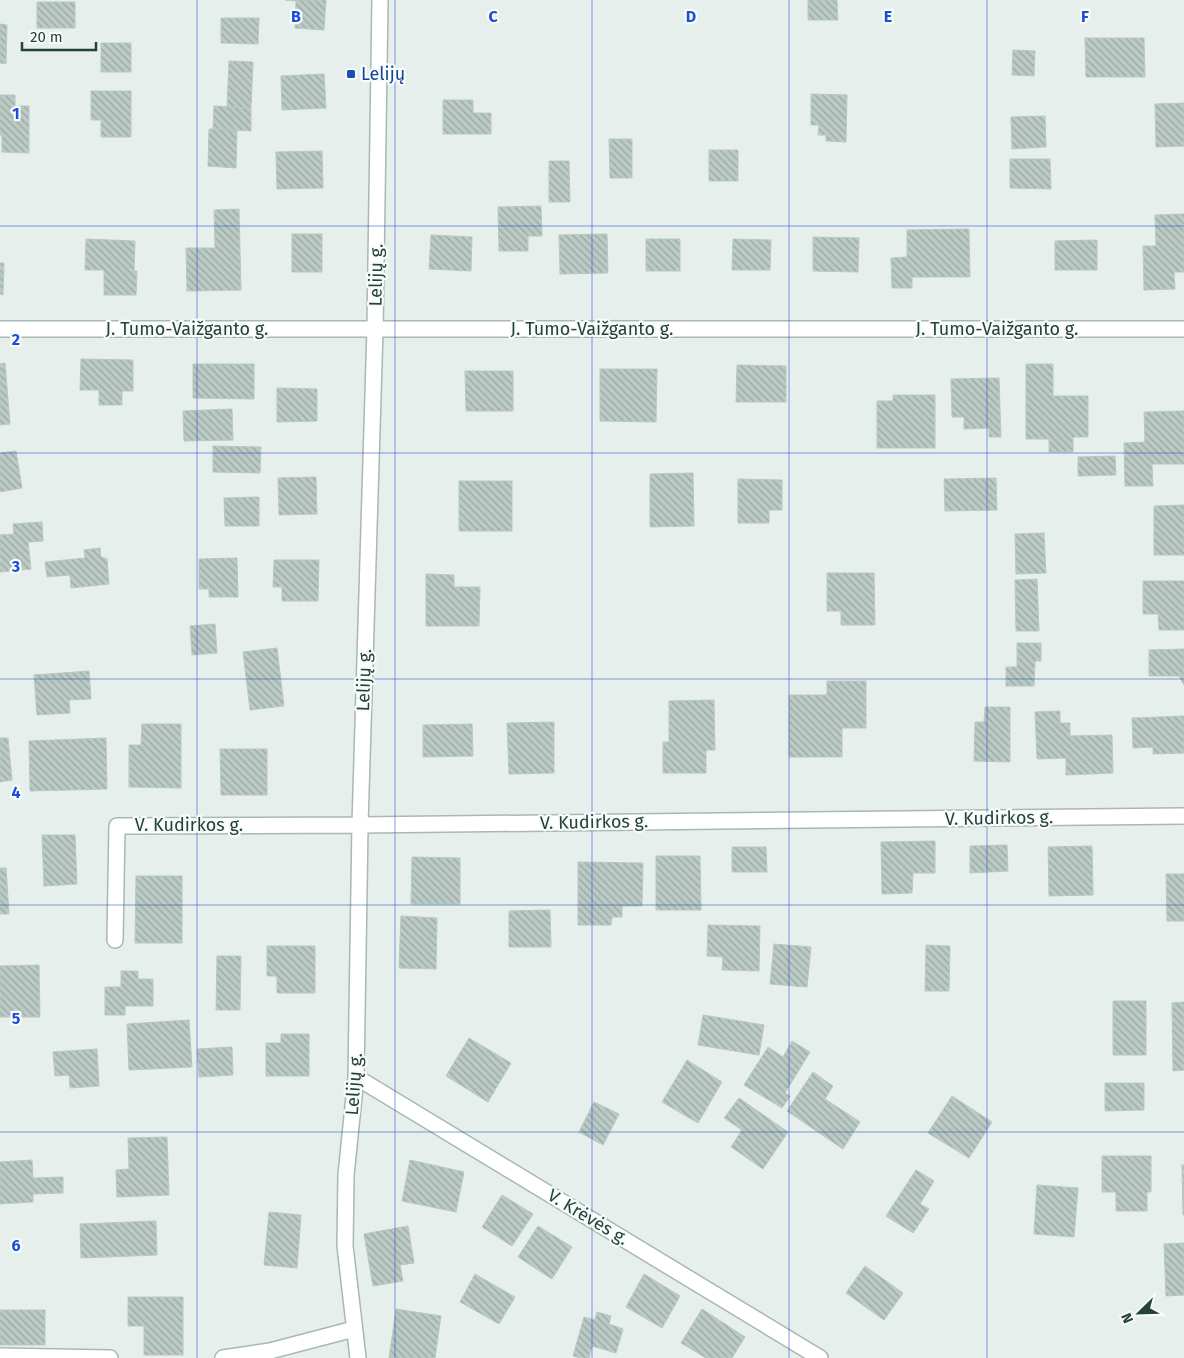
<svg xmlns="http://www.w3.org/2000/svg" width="1184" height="1358" viewBox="0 0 1184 1358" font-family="'Fira Sans',sans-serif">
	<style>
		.building { fill: url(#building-back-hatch); stroke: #b8c9c2 }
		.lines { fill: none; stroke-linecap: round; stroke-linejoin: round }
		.minor-casing { stroke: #a8b8b2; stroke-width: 18 }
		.minor { stroke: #fff; stroke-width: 15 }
		.grid { fill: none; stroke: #1d4ed8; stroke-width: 1; stroke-opacity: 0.55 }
		.transit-dot { fill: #1a4fb4; stroke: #f7fbf9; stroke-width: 2 }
		.labels { text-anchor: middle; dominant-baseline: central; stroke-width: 4.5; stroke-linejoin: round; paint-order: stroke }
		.transit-label { font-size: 18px; fill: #164399; stroke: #f7fbf9; text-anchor: start }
		.street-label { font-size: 18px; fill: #24423a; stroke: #f7fbf9 }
		.grid-label { font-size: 16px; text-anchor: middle; font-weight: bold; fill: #1d4ed8; stroke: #f7fbf9; stroke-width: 4.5; stroke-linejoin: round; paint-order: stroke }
	</style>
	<defs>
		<pattern id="building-back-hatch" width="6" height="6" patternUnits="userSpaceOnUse" patternTransform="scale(1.25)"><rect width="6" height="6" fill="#bbcac4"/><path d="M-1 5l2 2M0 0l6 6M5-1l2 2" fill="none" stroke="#98a6a0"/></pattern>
	</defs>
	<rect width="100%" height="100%" fill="#e6efeb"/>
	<path class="building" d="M285,0H326L324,30L295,28L296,1Z
		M808,0H837L838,20H808Z
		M37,2H75V28H37Z
		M221,18H259L258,44L221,43Z
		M0,24L7,25L6,64L0,63Z
		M1085,38H1144L1145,77H1086Z
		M101,43H131V72H101Z
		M1013,50L1035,51L1034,76L1012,75Z
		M229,61L253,62L251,108L227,107Z
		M324,74L326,108L282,110L281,76Z
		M91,91H131V137H101V120H91Z
		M811,94L847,95L846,142L826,141V135H818L819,125H811Z
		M0,95H15V106H29V153L2,152V135H0Z
		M443,100H473V113H491V134H443Z
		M1184,103V146L1156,147L1155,104Z
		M214,106L251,108V131L213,129Z
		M1045,116L1046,147L1012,149L1011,117Z
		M209,129L237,130L236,168L208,166Z
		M609,139H632V178H610Z
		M709,150H738V181H709Z
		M322,151L323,188L277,189L276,152Z
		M1010,159H1050L1051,189L1010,188Z
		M549,161H569L570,202H549Z
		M541,206L542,236H528V251H499L498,207Z
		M239,209L241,290L187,291L186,248H215L214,210Z
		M1184,214V272H1174L1175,289L1144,290L1143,246H1156L1155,215Z
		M969,229L970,277H912V288H892L891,258L907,257V230Z
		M292,234H322V272H292Z
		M607,234L608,273L560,274L559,235Z
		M431,235L472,237L471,271L429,269Z
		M813,237L859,238L858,272L813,271Z
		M86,239L135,241L134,271H137L136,295H104V270H85Z
		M646,239H680V271H646Z
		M733,239L771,240L770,270H732Z
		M1097,240V270H1055V241Z
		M0,263H4L3,295L0,294Z
		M81,359L133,360V391H122V405H99V390H80Z
		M5,363L10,424L0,425V364Z
		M193,364H254V399L193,398Z
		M1026,364H1053V396H1088V437H1073V452H1049V439H1026Z
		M737,365L786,366V402H736Z
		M600,369H657L656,422L600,421Z
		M465,371H513V411H466Z
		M999,378L1001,437H989V428L964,429V417H952L951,379Z
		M277,388L317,389V421L277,422Z
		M893,395H935V448H877V401H893Z
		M232,409L233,440L184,441L183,411Z
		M1184,411V464H1152L1153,486H1125L1124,443L1145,442L1144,412Z
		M213,446L261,447L260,473L213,472Z
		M16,451L22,488L0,492V453Z
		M1115,456L1116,475L1078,476V457Z
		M693,473L694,526L650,527V474Z
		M316,477L317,514L279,515L278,478Z
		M996,478L997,510L945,511L944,479Z
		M738,479L782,480V510H769V523H738Z
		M459,481H512V531H459Z
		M259,497V526H225L224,498Z
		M1184,505V555H1154V506Z
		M42,522L43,541L28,542L31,569L0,572V535L14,534L13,524Z
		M1044,533L1046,573L1016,574L1015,534Z
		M100,548L101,557L107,559L109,584L71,588L70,575L47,577L45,562L85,558L84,550Z
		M237,558L238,597H209V589H199V559Z
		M274,560H319L318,601H282V587H273Z
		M827,573H874L875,625H841V611H827Z
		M426,574L454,575V587H480L479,626H426Z
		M1037,579L1039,631H1016L1015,580Z
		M1143,581H1184V630H1159L1158,614H1143Z
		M215,624L217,653L192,655L190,626Z
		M1017,643H1041V661H1035L1034,686H1006V667H1017Z
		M277,648L284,706L250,710L243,652Z
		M1184,649V685L1179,676H1149V650Z
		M89,671L91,699L69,700L70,713L37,715L34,675Z
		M827,681H866V728H842V757H789V695H827Z
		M714,700L715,750H706V773H663V742H669V701Z
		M985,707H1010V762L974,761L975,722H984Z
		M1060,711V723H1070V736L1112,735L1113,773L1066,775V758L1037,759L1035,712Z
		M1184,716V753L1153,754V747L1133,748L1132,718Z
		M554,722V773L509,774L507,723Z
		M142,724H181V788L129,787V745H141Z
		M472,724L473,756L423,757V725Z
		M0,738H8L12,780L0,782Z
		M106,738L107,789L30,791L29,741Z
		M220,749H267V795H221Z
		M42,835H75L77,884L44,886Z
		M935,841V873H913L912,893L882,894L881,842Z
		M1007,845L1008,871L970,873V846Z
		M1092,846L1093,895L1049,896L1048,847Z
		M732,847H766L767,872H732Z
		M656,856H700L701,910H656Z
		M412,857L460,858V904H411Z
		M578,862L643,863L642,906H622V917H612L611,925H578Z
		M0,868H6L9,914H0Z
		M1166,874H1184V921H1167Z
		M136,876H182V943H135Z
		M550,910L551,947H509V911Z
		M401,916L437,918L436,969L399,968Z
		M708,925L760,926L759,971L722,970L723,957L707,956Z
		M774,944L811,947L807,987L770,984Z
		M926,945L950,946L949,991H925Z
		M267,946H315V993H277V976H267Z
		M217,956H241L240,1010H216Z
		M39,965L40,1017H0V966Z
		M121,971H138V979H153V1006H125V1015H105V987H121Z
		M1113,1001H1146V1055H1113Z
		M1184,1002V1070L1173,1071L1172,1003Z
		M703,1015L764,1025L759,1055L698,1045Z
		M189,1020L192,1067L129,1070L127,1024Z
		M281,1034H309V1076H266V1043H281Z
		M469,1038L511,1063L488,1102L446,1076Z
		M792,1041L810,1052L785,1093L790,1096L782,1108L744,1085L768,1047L783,1057Z
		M232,1047L233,1075L199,1077L197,1049Z
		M97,1049L99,1086L70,1088L69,1075L55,1076L53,1052Z
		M687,1060L722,1082L698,1123L662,1102Z
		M813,1072L833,1086L825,1099L860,1122L843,1149L787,1111Z
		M1105,1083H1144V1110L1105,1111Z
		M952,1096L992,1122L969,1158L928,1133Z
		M739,1098L788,1132L763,1169L731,1147L742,1130L724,1118Z
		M594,1102L619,1114L603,1145L579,1132Z
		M167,1137L169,1195L117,1197L116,1170L129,1169L128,1138Z
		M1102,1156H1151V1192H1147V1211H1116V1192H1102Z
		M32,1160L33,1178L63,1177V1193L33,1194V1202L0,1204V1162Z
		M410,1160L464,1172L456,1212L402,1201Z
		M1182,1165H1184V1215H1183Z
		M916,1170L934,1181L920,1204L929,1209L913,1233L886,1216Z
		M1037,1185L1078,1188L1074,1237L1034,1234Z
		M502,1195L533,1214L512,1246L482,1227Z
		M269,1212L301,1215L297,1268L264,1265Z
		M156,1221L157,1255L81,1258L80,1224Z
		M408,1226L414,1263L400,1265L403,1281L373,1286L364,1234Z
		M538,1226L572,1247L552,1279L518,1257Z
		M1184,1243V1295L1166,1296L1164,1244Z
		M865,1266L903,1293L884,1320L846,1293Z
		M475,1274L515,1297L499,1324L460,1302Z
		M644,1274L680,1296L662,1328L626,1307Z
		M128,1297H183V1355H144V1326H128Z
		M396,1309L441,1316L435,1358H389Z
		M702,1309L745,1337L732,1358H706L681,1343Z
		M0,1310H45V1345H0Z
		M597,1312L611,1316L609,1324L623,1329L616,1353L592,1346L589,1358H581L573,1356L584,1317L595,1320Z"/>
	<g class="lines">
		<g class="minor-casing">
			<path id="minor" d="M0,329H1184
				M115,940L117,826L360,825L1184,816
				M356,1077L820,1358
				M0,1356L110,1358
				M223,1358L270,1351L354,1329
				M358,1358L345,1246L346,1175L356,1077L360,825L375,329L380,0"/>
		</g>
		<use href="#minor" class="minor"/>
	</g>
	<path class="grid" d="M197,0V1358M395,0V1358M592,0V1358M789,0V1358M987,0V1358M0,226H1184M0,453H1184M0,679H1184M0,905H1184M0,1132H1184"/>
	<rect class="transit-dot" x="346" y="69" width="10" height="10" rx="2.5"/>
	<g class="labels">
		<g class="transit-label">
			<text x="361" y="74">Lelijų</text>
		</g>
		<g class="street-label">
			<text transform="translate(376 275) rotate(-89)">Lelijų g.</text>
			<text x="187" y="329">J. Tumo-Vaižganto g.</text>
			<text x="592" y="329">J. Tumo-Vaižganto g.</text>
			<text x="997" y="329">J. Tumo-Vaižganto g.</text>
			<text transform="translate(364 680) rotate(-88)">Lelijų g.</text>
			<text transform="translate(999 818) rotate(-1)">V. Kudirkos g.</text>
			<text transform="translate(594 822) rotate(-1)">V. Kudirkos g.</text>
			<text x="189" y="825">V. Kudirkos g.</text>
			<text transform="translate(354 1084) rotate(-86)">Lelijų g.</text>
			<text transform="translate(588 1217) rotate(31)">V. Krėvės g.</text>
		</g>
	</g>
	<g class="grid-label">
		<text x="296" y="22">B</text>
		<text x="493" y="22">C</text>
		<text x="691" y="22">D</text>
		<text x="888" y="22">E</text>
		<text x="1085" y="22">F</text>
		<text x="16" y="119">1</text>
		<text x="16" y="345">2</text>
		<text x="16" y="572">3</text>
		<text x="16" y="798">4</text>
		<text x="16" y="1024">5</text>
		<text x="16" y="1251">6</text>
	</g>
	<g transform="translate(1139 1313) rotate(247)" stroke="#f7fbf9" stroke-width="4" paint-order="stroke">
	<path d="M0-4L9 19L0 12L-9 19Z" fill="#24423a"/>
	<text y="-8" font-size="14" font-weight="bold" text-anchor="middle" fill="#24423a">N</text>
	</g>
	<path d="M22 42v8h74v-8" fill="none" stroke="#24423a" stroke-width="2.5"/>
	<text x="30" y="42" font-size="15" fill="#24423a" stroke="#f7fbf9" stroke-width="4" paint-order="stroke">20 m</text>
</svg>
